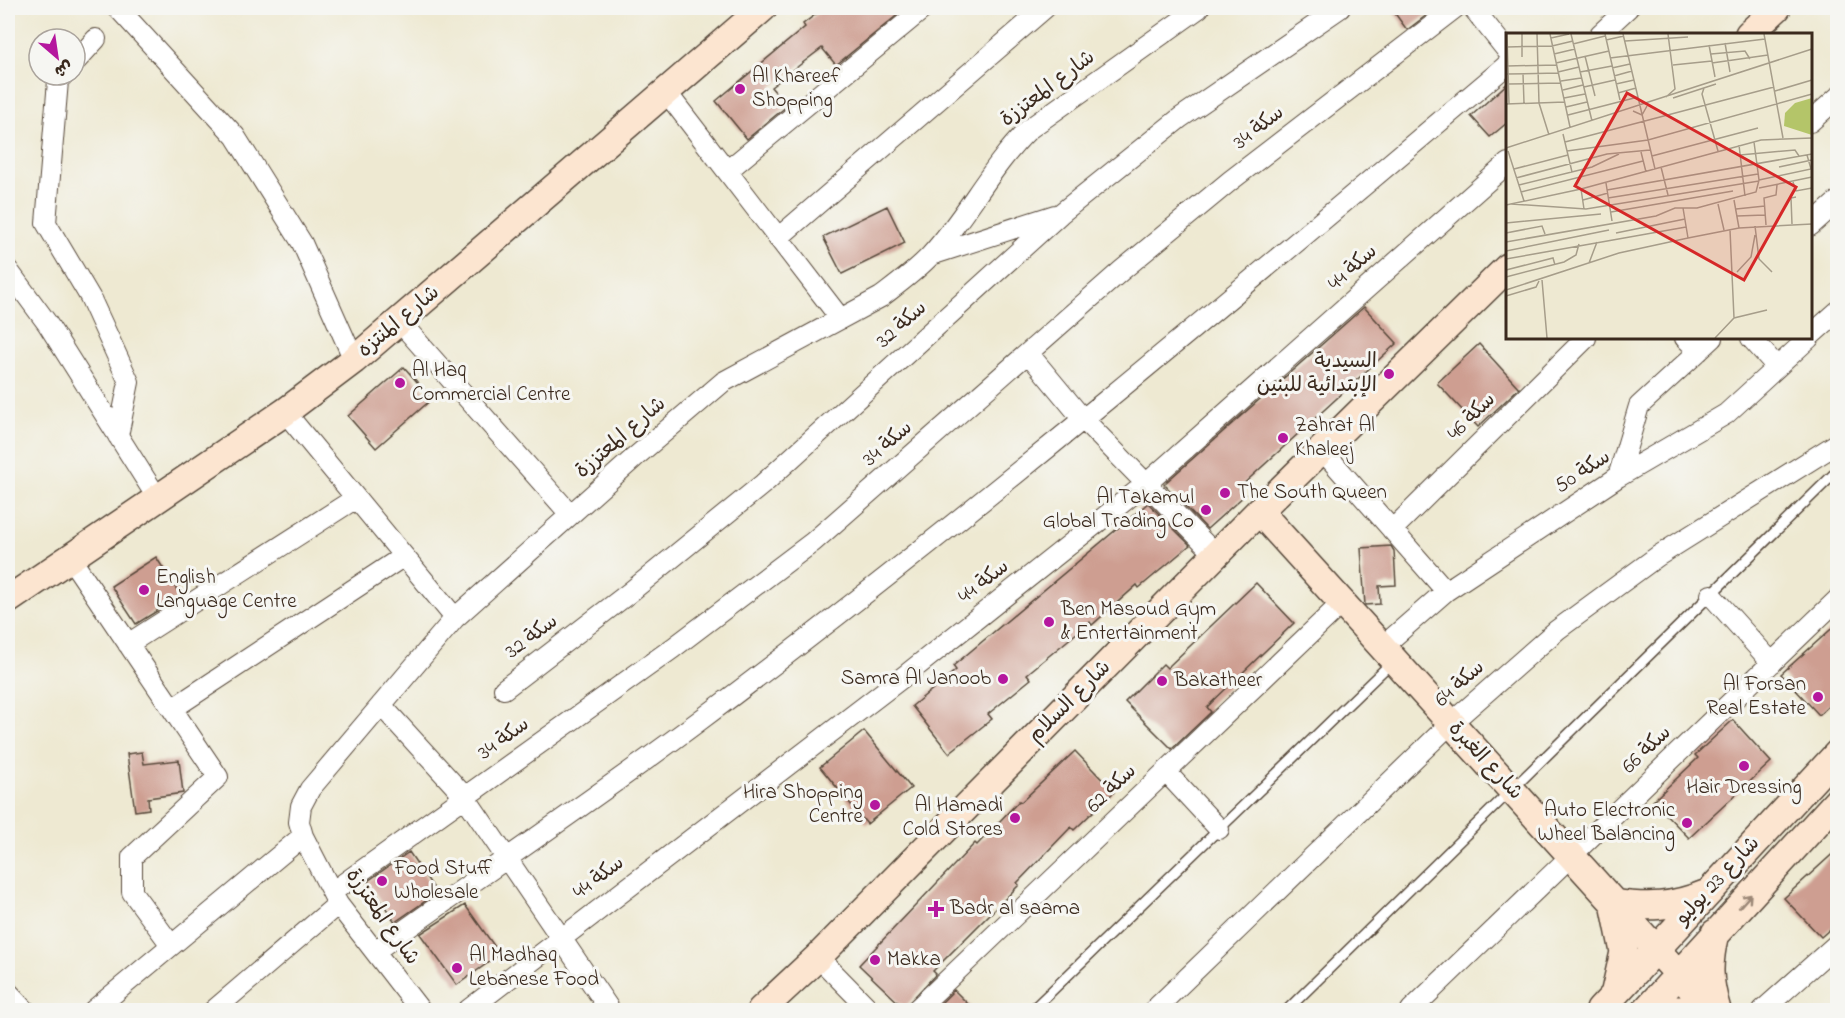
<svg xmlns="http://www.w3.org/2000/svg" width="1845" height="1018" viewBox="0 0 1845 1018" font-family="'Indie Flower','Playpen Sans Arabic',sans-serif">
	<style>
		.building { fill: #ce9e91 }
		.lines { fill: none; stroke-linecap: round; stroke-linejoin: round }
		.lane-casing { stroke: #564739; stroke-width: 12 }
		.street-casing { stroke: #564739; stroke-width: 22 }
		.secondary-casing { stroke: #564739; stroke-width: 30 }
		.lane { stroke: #fff; stroke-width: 9 }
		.street { stroke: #fff; stroke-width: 20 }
		.secondary { stroke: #fce5d0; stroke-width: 27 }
		.oneway { stroke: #9c8877 }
		.poi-dot { fill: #b5179e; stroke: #f6f6f2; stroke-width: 2 }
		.labels { text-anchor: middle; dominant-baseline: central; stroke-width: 6; stroke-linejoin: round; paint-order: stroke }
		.poi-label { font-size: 21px; fill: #3b2a1e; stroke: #f6f6f2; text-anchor: start }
		.street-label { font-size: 21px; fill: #3b2a1e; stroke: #f6f6f2 }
		.inset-road { fill: none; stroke: #a69d8a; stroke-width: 1.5 }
		.view { fill: #d62828; fill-opacity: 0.15; stroke: #d62828; stroke-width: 3 }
		.inset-edge { fill: none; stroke: #3b2a1e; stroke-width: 3 }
	</style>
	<rect width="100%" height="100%" fill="#f6f6f2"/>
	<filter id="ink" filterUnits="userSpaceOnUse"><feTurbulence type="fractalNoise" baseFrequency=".0167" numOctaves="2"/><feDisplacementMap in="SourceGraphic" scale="12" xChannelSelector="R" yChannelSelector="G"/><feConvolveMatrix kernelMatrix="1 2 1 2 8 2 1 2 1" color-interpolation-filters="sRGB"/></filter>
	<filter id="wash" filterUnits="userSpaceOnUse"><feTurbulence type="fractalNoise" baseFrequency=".008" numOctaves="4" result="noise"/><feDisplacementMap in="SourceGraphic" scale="24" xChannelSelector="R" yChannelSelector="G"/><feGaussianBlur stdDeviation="1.35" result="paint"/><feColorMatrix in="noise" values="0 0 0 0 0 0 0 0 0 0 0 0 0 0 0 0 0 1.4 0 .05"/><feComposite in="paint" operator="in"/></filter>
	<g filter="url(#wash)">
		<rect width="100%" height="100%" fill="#eee9d2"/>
		<g id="blocks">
			<path class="building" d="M824,8H906L836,65L822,48L771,87L787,106L747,139L716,101L805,27L803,24Z
				M1391,8H1436L1407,30Z
				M1508,83V122L1490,137L1471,116Z
				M887,206L905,243L842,274L823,237Z
				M1364,307L1397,343L1239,488L1245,495L1207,529L1164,484Z
				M1479,344L1519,388L1478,427L1437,383Z
				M404,367L432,399L376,448L348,416Z
				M1148,503L1190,545L1139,588L1137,585L1092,625L1090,622L1027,674L1031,679L988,714L992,719L949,753L912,706L956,670L953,666Z
				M1391,546L1394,551L1396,585L1379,586L1380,604L1365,605L1361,548Z
				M156,557L181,596L136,624L111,586Z
				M1256,583L1294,623L1207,707L1211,712L1172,749L1125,702L1163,664L1167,668Z
				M1838,623V697L1819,715L1781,674Z
				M1733,720L1771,762L1689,838L1653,801L1698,758L1695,755Z
				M864,731L911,788L867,824L820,767Z
				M1075,751L1114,792L1074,830L1071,827L1017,883L1019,885L933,971L936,974L904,1008L859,965L975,843L977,845L1019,801L1021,802Z
				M142,752L144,764L179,760L183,793L148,798L149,809L135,811L127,754Z
				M1838,849V922L1821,937L1784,898Z
				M409,852L437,893L395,922L368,881Z
				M465,905L500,954L457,985L420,934Z
				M954,990L975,1011H933Z"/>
		</g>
	</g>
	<g filter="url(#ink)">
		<use href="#blocks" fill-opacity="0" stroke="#564739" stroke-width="1.5"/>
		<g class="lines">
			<g class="lane-casing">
				<path id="lane" d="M1032,1010L1392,662
					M1287,1010L1838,470"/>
			</g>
			<g class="street-casing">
				<path id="street" d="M118,8L235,136L302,243L354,360
					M1473,8L1508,52
					M1600,34L1628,8
					M75,62L96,39
					M63,75L58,81L46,223L90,297L129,382L118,436
					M667,93L840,318
					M1810,122L1838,97
					M727,171L924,8
					M1810,226L1838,201
					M778,238L1045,8
					M931,255L1055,215
					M8,270L47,323L158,499
					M400,322L570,514
					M1810,336L1838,311
					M1685,338L1699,351
					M1751,338L1777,367
					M1028,353L1082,418L1216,555
					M285,412L455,618
					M1322,450L1446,591
					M1618,477L1639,406L1713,338
					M1392,530L1586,338
					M71,559L218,777L132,857V892L171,945
					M1711,595L1772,663
					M128,644L356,498
					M1382,647L1446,591L1618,477L1726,414L1809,338
					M504,689L629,593L763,484L1060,214L1180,118L1340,8
					M381,705L465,797L610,1010
					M172,709L404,556
					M1166,772L1219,829
					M332,892L673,648L813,542L1121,271L1230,181L1455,8
					M375,951C483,874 593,800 699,721C977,513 1243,288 1508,64
					M818,957L870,1010
					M8,992L25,1010
					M94,1010L303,836
					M214,1010L338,904
					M420,1010L338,904L303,836L299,822L301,806L310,789L455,618L634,458L723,382L881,297C898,284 916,271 930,256C967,216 990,167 1029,129L1199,8
					M468,1010L907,674L1147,483L1508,163
					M916,1010L1342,603
					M1154,1010L1450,724L1557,630L1658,556L1838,443
					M1411,1010L1838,599
					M1763,1010L1838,943"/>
			</g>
			<g class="secondary-casing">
				<path id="secondary" d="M1749,34L1777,8
					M1259,511L1711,1010
					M8,600L285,412L354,360L763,8
					M1715,933C1708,964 1708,980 1717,1010
					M1615,991L1624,952L1614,903C1648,908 1673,907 1705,894
					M761,1010L818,957L1259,511L1508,267
					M1600,1010L1838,753
					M1646,1010L1838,800
					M1661,1010H1689"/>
			</g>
			<use href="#lane" class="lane"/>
			<use href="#street" class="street"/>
			<use href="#secondary" class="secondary"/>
		</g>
		<defs><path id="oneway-shaft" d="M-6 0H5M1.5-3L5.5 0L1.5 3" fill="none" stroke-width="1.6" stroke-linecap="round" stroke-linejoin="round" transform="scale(1.5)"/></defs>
		<use class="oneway" href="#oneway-shaft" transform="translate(1745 901) rotate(-48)"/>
	</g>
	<g class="poi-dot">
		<circle cx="740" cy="89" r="6"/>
		<circle cx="1389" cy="374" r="6"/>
		<circle cx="400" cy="383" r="6"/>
		<circle cx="1283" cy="438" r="6"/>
		<circle cx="1225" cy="493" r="6"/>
		<circle cx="1206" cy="510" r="6"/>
		<circle cx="144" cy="590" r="6"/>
		<circle cx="1049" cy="622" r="6"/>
		<circle cx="1003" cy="679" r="6"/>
		<circle cx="1162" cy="681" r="6"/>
		<circle cx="1818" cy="697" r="6"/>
		<circle cx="1744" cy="766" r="6"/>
		<circle cx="875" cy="805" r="6"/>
		<circle cx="1015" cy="818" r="6"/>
		<circle cx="1687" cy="823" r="6"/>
		<circle cx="382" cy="881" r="6"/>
		<path d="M933 900h6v6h6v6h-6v6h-6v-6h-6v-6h6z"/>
		<circle cx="875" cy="960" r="6"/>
		<circle cx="457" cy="968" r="6"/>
	</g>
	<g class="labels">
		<g class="poi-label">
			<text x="752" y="77">Al Khareef<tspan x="752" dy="24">Shopping</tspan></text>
			<text x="1377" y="362" text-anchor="end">السيدية<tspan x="1377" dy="24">الإبتدائية للبنين</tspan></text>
			<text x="412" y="371">Al Haq<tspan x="412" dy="24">Commercial Centre</tspan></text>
			<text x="1295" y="426">Zahrat Al<tspan x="1295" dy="24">Khaleej</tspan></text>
			<text x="1237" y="493">The South Queen</text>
			<text x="1194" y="498" text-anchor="end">Al Takamul<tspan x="1194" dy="24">Global Trading Co</tspan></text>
			<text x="156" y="578">English<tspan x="156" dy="24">Language Centre</tspan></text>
			<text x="1061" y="610">Ben Masoud Gym<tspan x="1061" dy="24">&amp; Entertainment</tspan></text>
			<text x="991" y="679" text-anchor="end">Samra Al Janoob</text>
			<text x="1174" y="681">Bakatheer</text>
			<text x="1806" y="685" text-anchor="end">Al Forsan<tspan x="1806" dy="24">Real Estate</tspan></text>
			<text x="1744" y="788" text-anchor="middle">Hair Dressing</text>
			<text x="863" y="793" text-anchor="end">Hira Shopping<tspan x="863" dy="24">Centre</tspan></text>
			<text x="1003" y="806" text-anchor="end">Al Hamadi<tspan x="1003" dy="24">Cold Stores</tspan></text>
			<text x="1675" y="811" text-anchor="end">Auto Electronic<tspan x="1675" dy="24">Wheel Balancing</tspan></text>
			<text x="394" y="869">Food Stuff<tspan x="394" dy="24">Wholesale</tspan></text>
			<text x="950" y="909">Badr al saama</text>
			<text x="469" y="956">Al Madhaq<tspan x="469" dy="24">Lebanese Food</tspan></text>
			<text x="887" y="960">Makka</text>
		</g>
		<g class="street-label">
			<text transform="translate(1048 89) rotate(-37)">شارع المعتززة</text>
			<text transform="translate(1259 128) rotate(-38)">سكة 34</text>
			<text transform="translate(1353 268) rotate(-42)">سكة 44</text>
			<text transform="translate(399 322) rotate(-40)">شارع المنتزه</text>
			<text transform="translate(902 325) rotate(-42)">سكة 32</text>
			<text transform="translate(1472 417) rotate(-45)">سكة 46</text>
			<text transform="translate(621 438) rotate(-41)">شارع المعتززة</text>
			<text transform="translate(888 444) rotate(-41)">سكة 34</text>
			<text transform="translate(1583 472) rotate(-33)">سكة 50</text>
			<text transform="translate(984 582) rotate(-38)">سكة 44</text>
			<text transform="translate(532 637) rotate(-37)">سكة 32</text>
			<text transform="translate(1460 684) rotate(-42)">سكة 64</text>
			<text transform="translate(1070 702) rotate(-45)">شارع السلام</text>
			<text transform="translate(504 739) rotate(-36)">سكة 34</text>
			<text transform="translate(1647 750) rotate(-44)">سكة 66</text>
			<text transform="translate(1485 761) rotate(47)">شارع الغبرة</text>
			<text transform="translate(1112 789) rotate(-44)">سكة 62</text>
			<text transform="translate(599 878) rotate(-37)">سكة 44</text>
			<text transform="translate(1718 881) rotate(-47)">شارع 23 يوليو</text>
			<text transform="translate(382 917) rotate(55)">شارع المعتززة</text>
		</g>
	</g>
	<g transform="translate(1506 33)">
		<rect width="306" height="306" fill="#eee9d2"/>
		<path d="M306,65V102L278,93L279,80L289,70Z" fill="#b4c569"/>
		<path class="inset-road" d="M1,1L3,71M16,1V24M31,1L33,70L43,102M44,1L64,94M65,1L86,88M99,1L114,67M117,1L149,136M258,1L277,105M45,5L63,1M100,7L118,3M119,8L182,4M219,10L224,39M67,11L99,3M203,12L209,44M1,14L46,13L67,8M48,21L69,16M205,21L239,18L244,26M79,23L89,63M104,25L259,6M50,30L103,18M206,30L262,22M167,32L206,28M1,33L51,32M106,35L124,31M52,39L73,34M74,39L106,33M1,41L53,40M17,41L18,70M108,43L126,38M55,48L75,45M2,51L55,50M110,51L128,47M78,54L109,47M198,55L196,61L212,118M57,57L77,52M269,58L306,47M112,60L130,55M160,64L169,56L162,1M58,65L79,61M167,65L210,51M0,71L59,69M60,74L81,69M127,78L136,82L141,73M62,82L132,64M57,101L66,139M59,109L268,54M233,112L239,163M0,115L306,16M2,118L18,168M61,118L142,107L306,61M135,119L140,139M234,122L289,117L293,123M146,123L252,95M155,134L162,162M273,134L306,127M8,136L62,122M10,145L101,121L144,117M253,147L305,136L301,122M287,149L290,158L306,155M100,150L106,188M13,152L86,134L113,121M253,155L306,144M75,156L78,176M101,157L306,121M15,159L137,128M102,165L252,141M77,167L102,160M228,167L233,195M5,171L80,176L253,148M212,171L218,197M0,172L75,156L255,107L306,105M177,175L182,205M230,176L259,173M105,179L227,158M231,183L259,182M0,190L95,181M286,191L285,165L290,164M260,192L258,165L270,162L271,152M249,193L253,226L266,239M224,197L228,285M0,200L36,193L39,201M110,200L179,186M0,209L150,183L169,175H191L250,159L253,147L248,109M0,218L103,197M0,226L180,194M83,230L91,209M0,237L47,225L49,232M231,239L245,224L249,202M0,244L58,229L70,222L73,211M36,247L41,305M0,257L113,220L182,205L233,195L306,191M0,263L30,254L33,248M209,305L228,285L261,277"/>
		<path class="view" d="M121,60L290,154L238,247L69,153Z"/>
		<rect width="306" height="306" class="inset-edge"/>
	</g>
	<rect width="1845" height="1018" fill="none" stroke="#f6f6f2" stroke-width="30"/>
	<g transform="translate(57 57) rotate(151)"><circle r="28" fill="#f6f6f2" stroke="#aba49d" stroke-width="1.5"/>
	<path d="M0-4.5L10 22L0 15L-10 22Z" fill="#b5179e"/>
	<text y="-9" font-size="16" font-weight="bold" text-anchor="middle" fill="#3b2a1e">ش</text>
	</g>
</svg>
